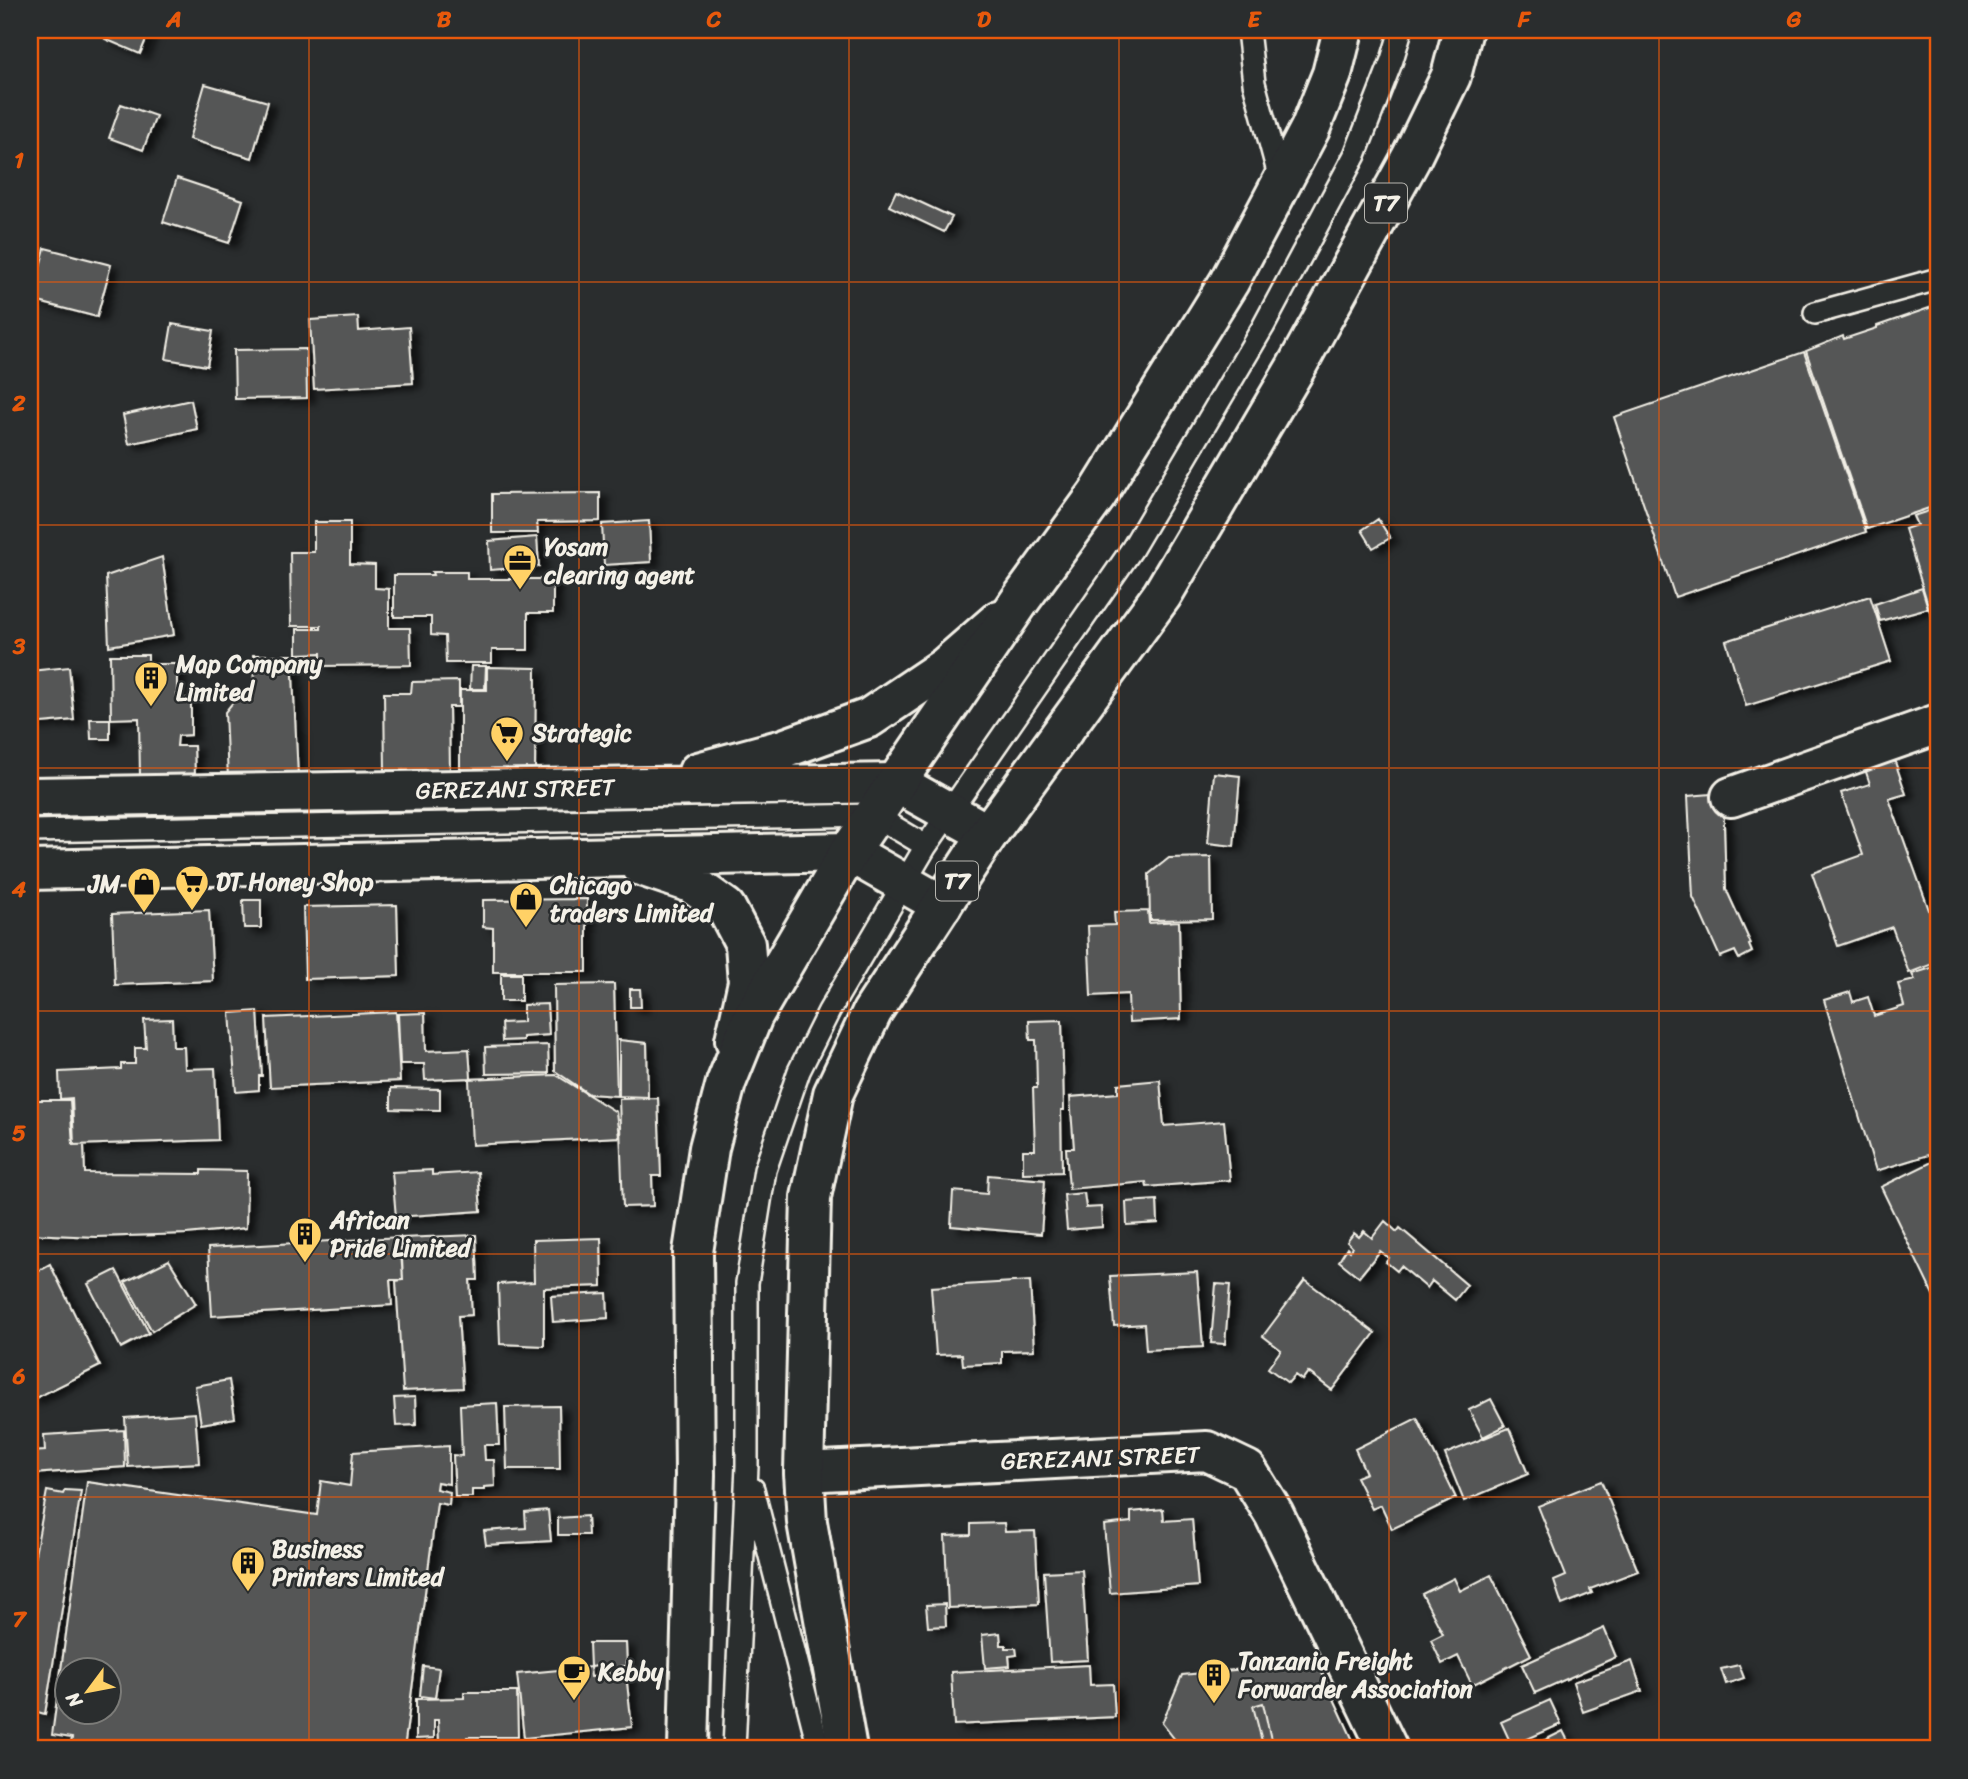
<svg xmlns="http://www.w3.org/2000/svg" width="1968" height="1779" viewBox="0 0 1968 1779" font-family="Sriracha,sans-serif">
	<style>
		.building { fill: #555756; stroke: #f4f1e8; stroke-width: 2; fill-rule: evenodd; filter: url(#shadow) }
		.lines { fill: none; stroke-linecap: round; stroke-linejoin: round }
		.service-casing { stroke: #f4f1e8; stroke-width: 26 }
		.minor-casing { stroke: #f4f1e8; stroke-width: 44 }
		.secondary-casing { stroke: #f4f1e8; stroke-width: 44 }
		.trunk-casing { stroke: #f4f1e8; stroke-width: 44 }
		.service { stroke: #2a2d2e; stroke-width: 21 }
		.minor { stroke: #2a2d2e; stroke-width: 38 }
		.secondary { stroke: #2a2d2e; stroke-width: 38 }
		.trunk { stroke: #2a2d2e; stroke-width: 38 }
		.grid { fill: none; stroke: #e8590c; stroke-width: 2; stroke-opacity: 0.55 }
		.labels { text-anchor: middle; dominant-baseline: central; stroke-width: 5; stroke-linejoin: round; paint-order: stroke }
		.shield { fill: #2a2d2e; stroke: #b7b6b0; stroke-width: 2 }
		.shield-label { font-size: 23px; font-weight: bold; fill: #f4f1e8 }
		.poi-label { font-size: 24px; font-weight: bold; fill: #f4f1e8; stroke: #2a2d2e; text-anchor: start }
		.street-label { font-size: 24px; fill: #f4f1e8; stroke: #2a2d2e }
		.neatline { fill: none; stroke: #e8590c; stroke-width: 2.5 }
		.grid-label { font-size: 23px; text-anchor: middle; font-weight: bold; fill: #e8590c }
	</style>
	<defs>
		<filter id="shadow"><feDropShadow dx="8" dy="4.5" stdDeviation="3.5" flood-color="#0009"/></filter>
	</defs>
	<rect width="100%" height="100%" fill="#2a2d2e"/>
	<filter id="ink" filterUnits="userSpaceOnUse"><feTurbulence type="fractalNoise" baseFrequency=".0143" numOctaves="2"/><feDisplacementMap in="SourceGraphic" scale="14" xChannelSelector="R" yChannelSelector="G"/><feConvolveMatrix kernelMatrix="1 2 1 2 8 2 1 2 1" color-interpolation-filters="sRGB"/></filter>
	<g filter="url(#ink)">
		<path class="building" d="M109,30H150L140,54L105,39Z
			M205,84L268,102L252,158L189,139Z
			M121,104L156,116L143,150L109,138Z
			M177,178L243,200L229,243L163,222Z
			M896,191L952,217L944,232L889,206Z
			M45,248L111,265L97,317L31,300Z
			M1938,305V505L1867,529L1806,351L1843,336L1844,339L1877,328V326Z
			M358,317L359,331L409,327L413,383L314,389L310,320Z
			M172,324L213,331L207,366L166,359Z
			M306,349L307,398L235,399L234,350Z
			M1804,352L1866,532L1675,597L1614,417Z
			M191,400L197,429L129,444L123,415Z
			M600,493V521L537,522L538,533H492V494Z
			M1938,508V638L1905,529L1917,525L1913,516Z
			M1378,519L1390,538L1373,548L1362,530Z
			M649,521L651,562L604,565L602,524Z
			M314,522H350V564L375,565V588L389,589V628H410L411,665L321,666V653L297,654V629H321V626H291L290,552H314Z
			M537,537L539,566L490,570L489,541Z
			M162,557L174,635L109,646L106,576Z
			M432,572H467V579H553V613H528V650H492V663H446L445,636L431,635V617H394V575H433Z
			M1922,588L1928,608L1880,621L1875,604Z
			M1870,596L1891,661L1746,706L1726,641Z
			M110,655H148V664H177V699L191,698V735L178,736L177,746H194L195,776L140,777L139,718L111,719Z
			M253,655H292L298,776L228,779L225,712L238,696L254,695Z
			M471,666H486L485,689H470Z
			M69,667L74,720L30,724V671Z
			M487,667L536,668L535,771L460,770V690H487Z
			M459,681V707H449L450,772H385L384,693H411L412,682Z
			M90,719H110V739H91Z
			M1894,759L1906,794L1889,799L1938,935V962L1909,973L1892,927L1838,946L1812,873L1863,855L1841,793L1870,784L1865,769Z
			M1214,773L1240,776L1234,846L1208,843Z
			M1723,793L1726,889L1751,944L1749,945L1752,952L1739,959L1735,951L1720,957L1693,897L1688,796Z
			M1211,857L1212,919L1150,920L1149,874L1169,858Z
			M587,899V972H493V928L483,927V900Z
			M243,900H261V928H244Z
			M397,905L399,976L305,979L303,907Z
			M209,910L213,981L115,985L112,914Z
			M1148,911L1149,923L1179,921L1181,1019L1129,1022L1128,994L1091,996L1088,926L1115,925L1114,912Z
			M1938,966V1152L1876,1171L1824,1000L1850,992L1853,1002L1868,997L1874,1016L1904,1006L1898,984L1915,980L1912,974Z
			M501,974H521V1001H501Z
			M614,984L617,1096L589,1094L555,1071L554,985Z
			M630,989H640L641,1007H630Z
			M547,1004L549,1035L523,1037V1040L502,1041L501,1023L523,1022V1005Z
			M258,1011L262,1076H259V1090L236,1092L230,1013Z
			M396,1012L400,1081L270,1087L266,1018Z
			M425,1013L426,1051L469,1049L471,1078L425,1080L424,1064H400L398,1014Z
			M172,1019L173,1047H184L185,1069L215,1068L218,1140L74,1145L72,1098L60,1099L59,1072L121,1069V1064H135V1048H146L144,1020Z
			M1062,1020L1064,1110H1061L1062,1172L1023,1173V1150H1035L1033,1088H1037L1036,1040H1030L1029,1021Z
			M619,1040L647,1043L648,1097L619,1096Z
			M548,1045L549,1073L486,1074L485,1047Z
			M556,1075L616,1112L619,1137L472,1145L469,1079Z
			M1160,1080L1164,1126L1224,1121L1230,1180L1147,1187L1146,1182L1069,1189L1066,1148H1074L1070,1097L1118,1093V1084Z
			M391,1088L440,1089V1110L391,1109Z
			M658,1098L661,1176H652L653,1206L623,1207L619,1099Z
			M30,1100H70L73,1145H84L85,1173L201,1174V1170L247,1171L246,1228L186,1234L96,1237L30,1234Z
			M1938,1159V1305L1881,1187Z
			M432,1170V1175L478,1172L481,1211L396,1217L392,1172Z
			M988,1175L1045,1180L1041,1234L951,1226L953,1191L987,1194Z
			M1084,1193L1086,1208L1101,1207L1102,1227L1067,1230L1064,1195Z
			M1157,1200L1158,1223L1127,1225L1126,1202Z
			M1385,1221L1397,1232L1400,1228L1467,1285L1455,1300L1432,1281L1427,1288L1401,1266L1397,1271L1386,1262L1389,1258L1380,1251L1359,1277L1339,1261L1347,1248L1350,1251L1352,1247L1347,1242L1354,1233L1359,1237L1364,1231L1372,1238Z
			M476,1235L478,1280H470L472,1315L458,1316L463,1388L403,1391L396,1281L403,1280L401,1238Z
			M400,1237L403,1280H390L392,1305L212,1316L208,1248Z
			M601,1238L602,1286L544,1288V1346L500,1344L498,1284L534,1282L533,1240Z
			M169,1260L196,1304L152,1331L125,1282Z
			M50,1264L100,1366L30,1401V1275Z
			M116,1270L149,1333L121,1348L88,1284Z
			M1197,1272L1203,1347L1146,1350L1144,1324L1114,1326L1110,1276Z
			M1305,1280L1375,1333L1332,1390L1308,1372L1302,1380L1295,1375L1288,1383L1268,1368L1281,1350L1263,1336Z
			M1030,1281L1034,1350L1002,1351V1363L963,1365L962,1354L936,1355L931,1287Z
			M1216,1284L1230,1285L1225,1344L1211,1343Z
			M607,1293L608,1318L553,1322L551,1296Z
			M229,1380L235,1418L201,1424L195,1386Z
			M415,1397L416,1425L396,1426L394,1398Z
			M1491,1399L1505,1426L1483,1437L1469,1410Z
			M497,1403L499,1445H484L485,1460H494L495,1486L484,1487V1490H472V1497H455L453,1455L462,1456L460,1405Z
			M559,1406L560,1469H507L505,1407Z
			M195,1413L199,1463L128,1467L125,1418Z
			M1417,1418L1456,1498L1392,1529L1381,1505L1372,1509L1356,1477L1366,1473L1355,1449Z
			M1509,1428L1528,1474L1464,1501L1445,1454Z
			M124,1430L125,1467L33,1474L34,1478H30V1452L45,1451L44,1435Z
			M449,1446V1484L437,1482L436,1489L450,1492L449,1505L437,1503L404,1749H70L72,1738L52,1735L87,1482L317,1515L321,1481L350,1486L353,1452ZM66,1670H108V1712H66Z
			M1601,1481L1638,1571L1590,1589L1592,1593L1562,1605L1554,1581L1566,1576L1538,1506Z
			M65,1490L81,1491L45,1714L30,1710V1581L47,1491L63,1494Z
			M1163,1509L1164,1521L1192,1519L1198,1586L1110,1593L1104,1525L1131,1522V1512Z
			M548,1510L551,1541L486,1545L484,1531L526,1528L525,1512Z
			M587,1516L588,1535H558V1518Z
			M1004,1523L1005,1532L1035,1531L1039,1604L948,1608L945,1536L971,1535V1524Z
			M1082,1570L1088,1660L1050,1662L1044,1572Z
			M1491,1575L1531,1655L1472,1685L1458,1656L1442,1664L1431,1640L1443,1634L1422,1594L1454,1578L1460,1591Z
			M945,1604L946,1626L928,1627L926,1605Z
			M1604,1628L1616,1657L1535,1693L1522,1665Z
			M1000,1633L1001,1645H1006V1648H1016L1017,1655L1009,1656L1010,1666L985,1668L982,1635Z
			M589,1643H626L627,1666H622V1673L597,1674V1666L590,1667Z
			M1632,1661L1642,1691L1583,1712L1573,1682Z
			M1317,1662L1357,1749H1273L1263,1703L1253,1706L1264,1749H1176V1741L1162,1723L1182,1675Z
			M1089,1665L1090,1685L1113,1684L1115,1717L954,1725L951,1672Z
			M1739,1665L1744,1678L1726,1684L1721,1669Z
			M423,1666L439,1668L435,1698L420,1696Z
			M590,1667L591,1677L626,1674L632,1727L524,1738L517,1674Z
			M464,1692H517L518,1737H467V1741H439L438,1720H434V1738L416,1739V1699L464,1698Z
			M1550,1700L1561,1724L1512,1746L1501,1722Z
			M1263,1703L1273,1749H1264L1253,1706Z
			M1563,1731L1572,1749H1527Z"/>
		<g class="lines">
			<g class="service-casing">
				<path id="service" d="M1248,30L1254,83L1281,183
					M1815,313L1938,279
					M30,831L874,815L926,846
					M753,1489L819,1749
					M734,1749L747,1466V1283L765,1170L799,1071L829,1011L926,846L1132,549L1263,327L1355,155L1392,60L1401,30"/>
			</g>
			<g class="minor-casing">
				<path id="minor" d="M1731,797L1938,724
					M804,1472L1207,1451L1247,1470L1274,1514L1388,1749"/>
			</g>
			<g class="secondary-casing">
				<path id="secondary" d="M698,772L783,749L869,718L945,667L999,620
					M30,797L897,783L988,834
					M641,866L691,883L726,908L745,944L748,982L735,1040
					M30,870L849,852L942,905"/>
			</g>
			<g class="trunk-casing">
				<path id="trunk" d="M688,1749L695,1475L693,1252L709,1148L726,1083L753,1016L849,852L1019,602L1097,495L1229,282L1310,129L1332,74L1343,30
					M847,1749L807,1522L804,1472L811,1197L833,1094L872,1012L988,834L1162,595L1295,369L1411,158L1451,76L1463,30"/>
			</g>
			<use href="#service" class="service"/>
			<use href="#minor" class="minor"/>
			<use href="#secondary" class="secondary"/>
			<use href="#trunk" class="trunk"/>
		</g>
	</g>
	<path class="grid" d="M309,30V1749M579,30V1749M849,30V1749M1119,30V1749M1389,30V1749M1659,30V1749M30,282H1938M30,525H1938M30,768H1938M30,1011H1938M30,1254H1938M30,1497H1938"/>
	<defs>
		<g id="office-pin" transform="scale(1.75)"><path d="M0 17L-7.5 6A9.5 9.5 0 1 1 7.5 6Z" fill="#ffd166" stroke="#2a2d2e"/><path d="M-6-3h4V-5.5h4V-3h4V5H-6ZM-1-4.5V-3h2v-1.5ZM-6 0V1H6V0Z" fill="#111"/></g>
		<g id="building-pin" transform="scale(1.75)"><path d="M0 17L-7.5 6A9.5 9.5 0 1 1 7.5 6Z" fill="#ffd166" stroke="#2a2d2e"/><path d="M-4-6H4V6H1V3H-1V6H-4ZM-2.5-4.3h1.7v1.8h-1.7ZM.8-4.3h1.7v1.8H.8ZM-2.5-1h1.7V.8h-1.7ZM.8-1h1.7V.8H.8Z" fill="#111"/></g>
		<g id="supermarket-pin" transform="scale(1.75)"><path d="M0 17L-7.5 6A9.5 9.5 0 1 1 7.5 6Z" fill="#ffd166" stroke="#2a2d2e"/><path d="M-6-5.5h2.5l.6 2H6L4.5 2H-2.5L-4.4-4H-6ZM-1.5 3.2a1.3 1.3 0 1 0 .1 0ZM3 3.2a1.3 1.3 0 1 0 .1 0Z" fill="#111"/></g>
		<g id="shop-pin" transform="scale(1.75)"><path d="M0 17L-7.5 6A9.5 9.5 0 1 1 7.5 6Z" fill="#ffd166" stroke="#2a2d2e"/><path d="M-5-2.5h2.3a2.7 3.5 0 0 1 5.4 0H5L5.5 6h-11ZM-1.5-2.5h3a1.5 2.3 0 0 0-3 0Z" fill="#111"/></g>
		<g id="cafe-pin" transform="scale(1.75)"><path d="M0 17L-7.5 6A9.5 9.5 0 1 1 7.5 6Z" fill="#ffd166" stroke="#2a2d2e"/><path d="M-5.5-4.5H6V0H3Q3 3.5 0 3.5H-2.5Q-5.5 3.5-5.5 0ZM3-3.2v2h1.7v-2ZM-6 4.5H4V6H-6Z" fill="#111"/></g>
	</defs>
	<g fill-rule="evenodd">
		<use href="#office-pin" x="520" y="561"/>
		<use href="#building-pin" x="151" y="678"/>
		<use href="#supermarket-pin" x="507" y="733"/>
		<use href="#supermarket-pin" x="192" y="882"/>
		<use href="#shop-pin" x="144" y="884"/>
		<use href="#shop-pin" x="526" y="899"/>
		<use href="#building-pin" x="305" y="1234"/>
		<use href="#building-pin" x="248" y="1563"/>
		<use href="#cafe-pin" x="574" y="1672"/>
		<use href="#building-pin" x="1214" y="1675"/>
	</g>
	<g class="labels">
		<g class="shield">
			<rect x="1365" y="183.5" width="42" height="39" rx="5"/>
			<rect x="936" y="861.5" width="42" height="39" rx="5"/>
		</g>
		<g class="shield-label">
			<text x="1386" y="203">T7</text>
			<text x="957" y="881">T7</text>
		</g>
		<g class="poi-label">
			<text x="544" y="547">Yosam<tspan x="544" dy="28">clearing agent</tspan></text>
			<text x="176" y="664">Map Company<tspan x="176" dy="28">Limited</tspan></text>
			<text x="532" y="733">Strategic</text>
			<text x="216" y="882">DT Honey Shop</text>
			<text x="120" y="884" text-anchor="end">JM</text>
			<text x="550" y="885">Chicago<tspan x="550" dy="28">traders Limited</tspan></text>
			<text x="330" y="1220">African<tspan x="330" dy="28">Pride Limited</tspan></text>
			<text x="272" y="1549">Business<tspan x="272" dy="28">Printers Limited</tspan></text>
			<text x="1238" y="1661">Tanzania Freight<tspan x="1238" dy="28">Forwarder Association</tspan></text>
			<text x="598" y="1672">Kebby</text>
		</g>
		<g class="street-label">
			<text transform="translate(515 789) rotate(-1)">GEREZANI STREET</text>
			<text transform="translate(1100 1458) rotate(-2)">GEREZANI STREET</text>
		</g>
	</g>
	<rect width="1968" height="1779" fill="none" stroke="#2a2d2e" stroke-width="77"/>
	<g transform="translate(88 1691) rotate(238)"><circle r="33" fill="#2a2d2e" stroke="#7b7b78" stroke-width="2"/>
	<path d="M0-5L12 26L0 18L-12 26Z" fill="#ffd166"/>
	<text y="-10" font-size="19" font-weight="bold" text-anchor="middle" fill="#f4f1e8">N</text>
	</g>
	<rect x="38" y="38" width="1892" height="1702" class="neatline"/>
	<g class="grid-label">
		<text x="174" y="27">A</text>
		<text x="444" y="27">B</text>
		<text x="714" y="27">C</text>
		<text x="984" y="27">D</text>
		<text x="1254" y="27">E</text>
		<text x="1524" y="27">F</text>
		<text x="1794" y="27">G</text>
		<text x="19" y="168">1</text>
		<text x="19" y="411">2</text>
		<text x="19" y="654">3</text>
		<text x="19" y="897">4</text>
		<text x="19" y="1141">5</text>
		<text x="19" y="1384">6</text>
		<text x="19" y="1627">7</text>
	</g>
</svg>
